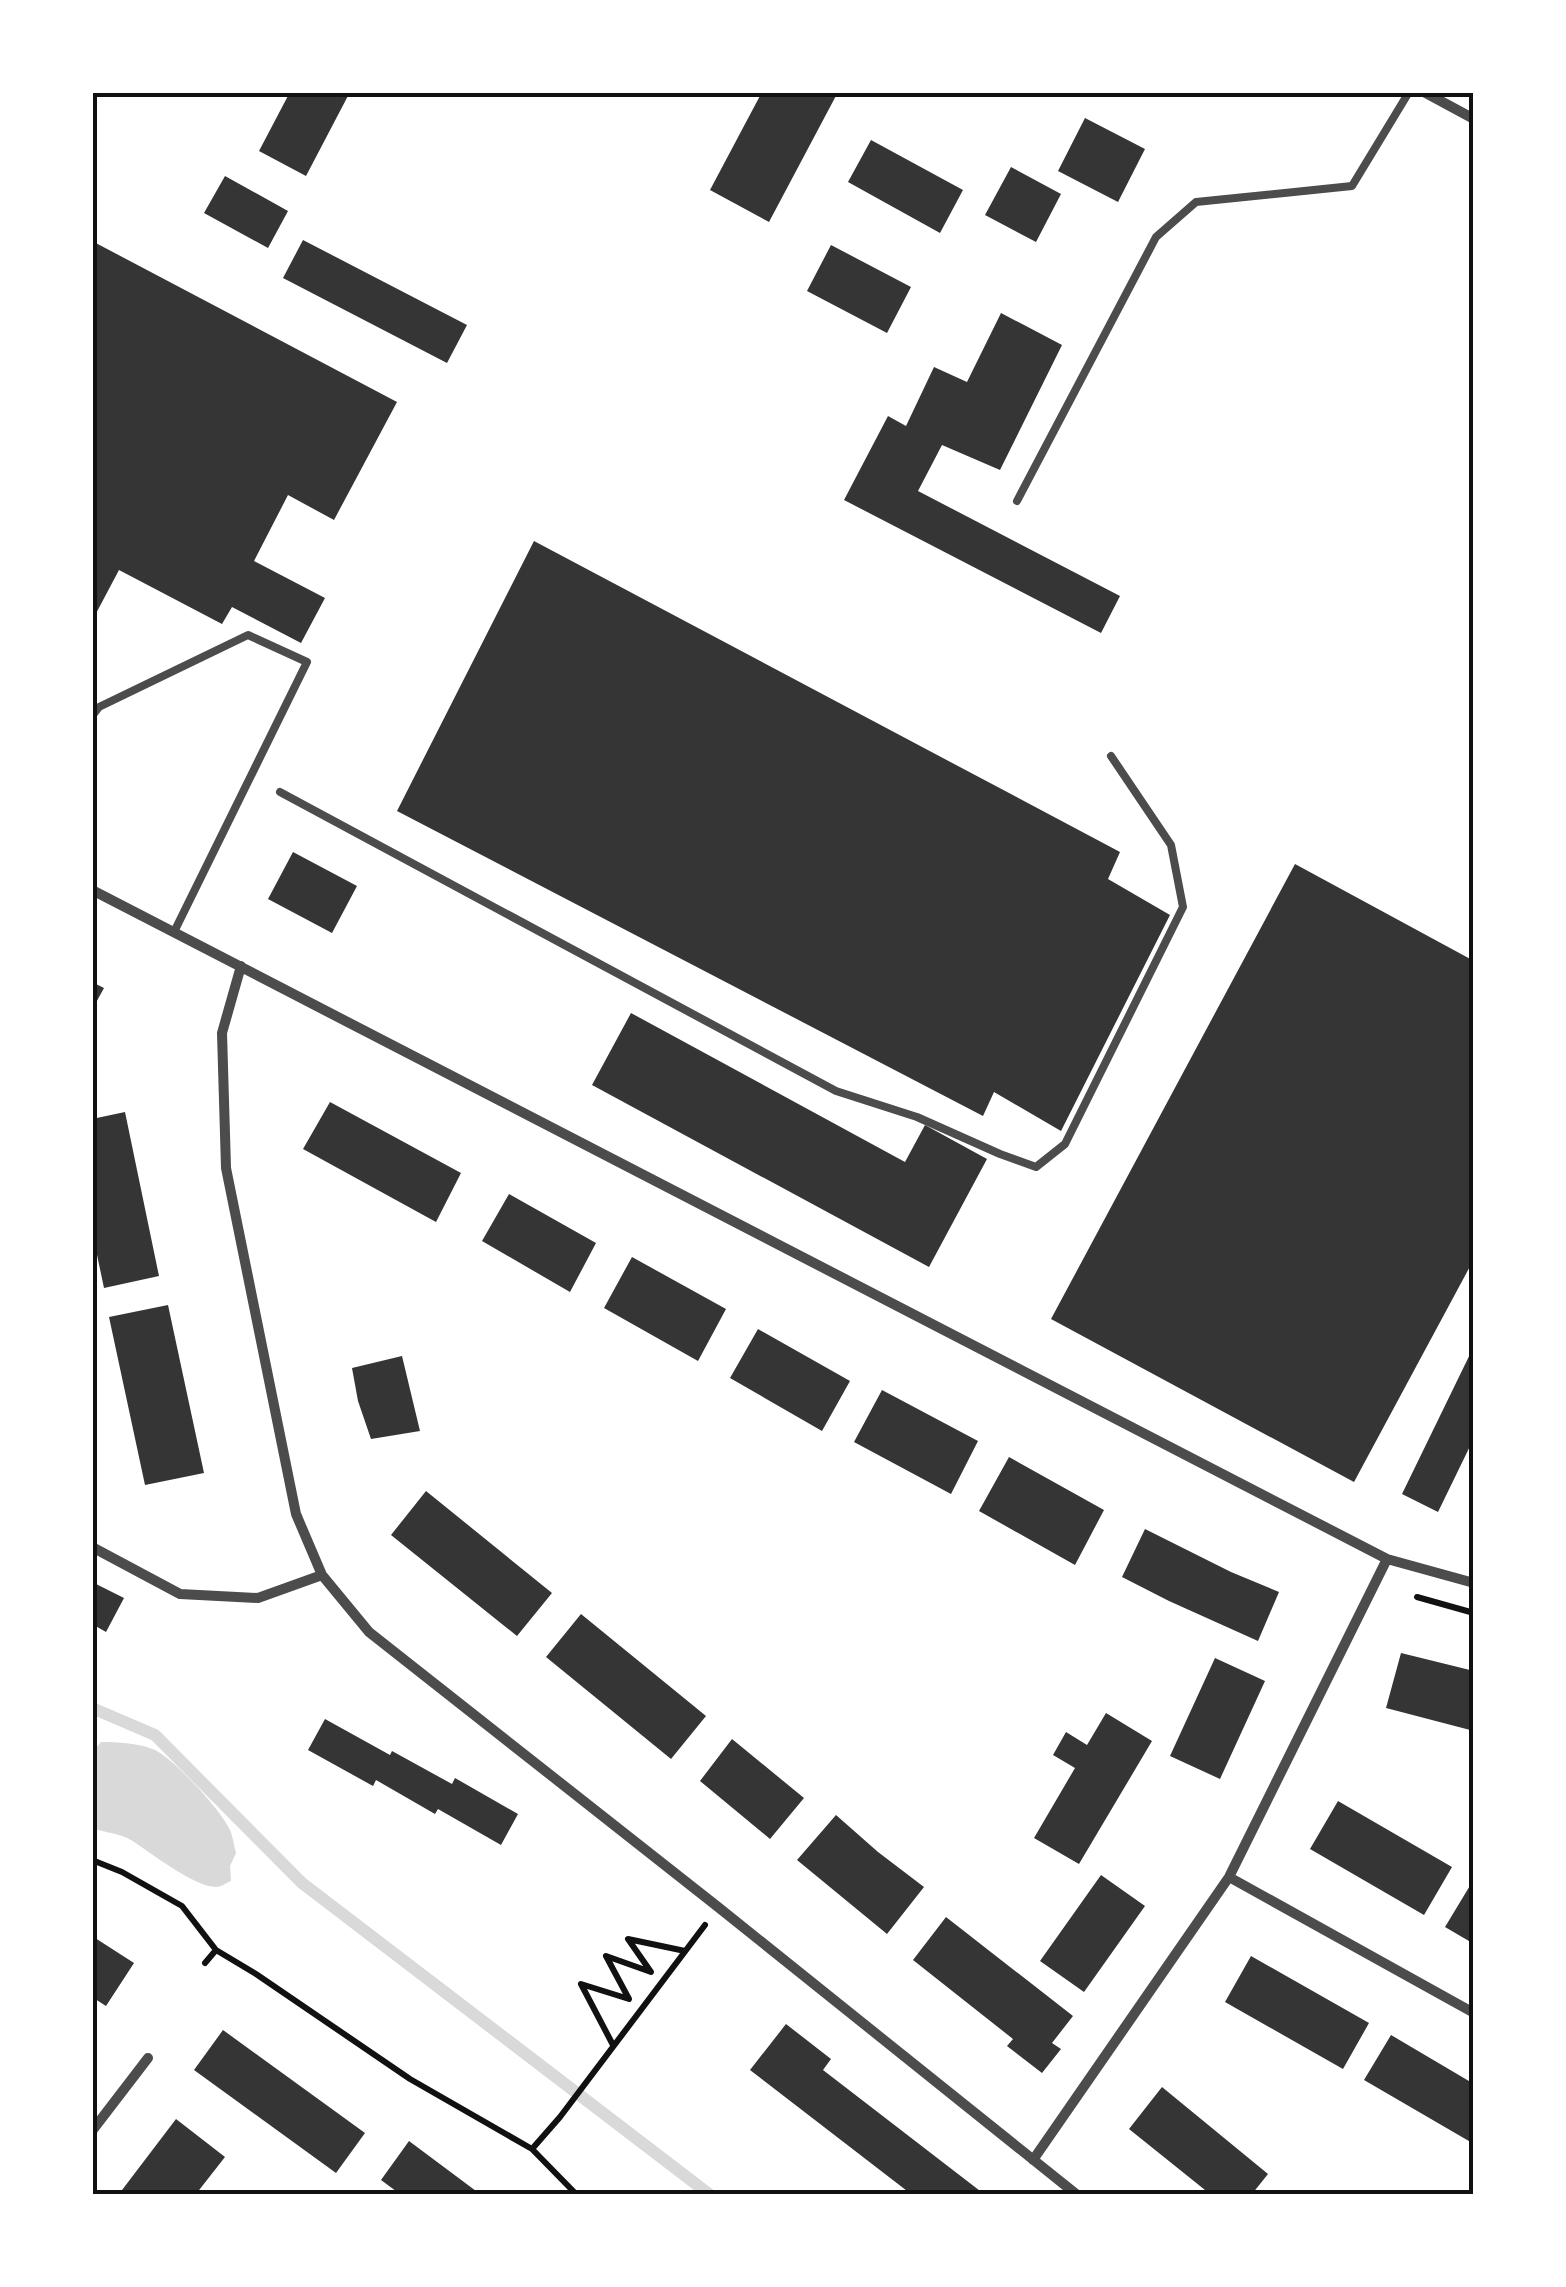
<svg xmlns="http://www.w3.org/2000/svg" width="1566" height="2287" viewBox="0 0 1566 2287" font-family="Barlow,sans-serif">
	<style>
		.water { fill: #d9d9d9 }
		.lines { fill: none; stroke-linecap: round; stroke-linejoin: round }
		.stream { stroke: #d9d9d9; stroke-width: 12 }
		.building { fill: #353535 }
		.path { stroke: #111; stroke-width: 6 }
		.service { stroke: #4c4c4c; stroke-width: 8 }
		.minor { stroke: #4c4c4c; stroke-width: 10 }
		.neatline { fill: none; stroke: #111; stroke-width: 4 }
	</style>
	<rect width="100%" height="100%" fill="#fff"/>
	<path class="water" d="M101,1742C118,1742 139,1743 155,1750C175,1760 221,1810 230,1830C233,1837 234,1846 236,1853L230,1866L231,1881C226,1883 221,1887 216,1887C194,1887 150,1852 131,1840C120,1833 105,1833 93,1828V1751Z"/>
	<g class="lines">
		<path class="stream" d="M92,1708L155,1735L302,1883L709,2194"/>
	</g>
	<path class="building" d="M290,92H350L306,176L259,151Z
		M762,92H838L769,222L710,190Z
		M1085,118L1145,149L1118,202L1058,171Z
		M871,140L963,190L940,233L848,182Z
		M1011,167L1061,194L1036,242L985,215Z
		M225,176L288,211L268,248L204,213Z
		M303,240L467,325L447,363L283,278Z
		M92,241L397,402L334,520L288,495L254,561L325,598L301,643L232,607L222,624L119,570L92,621Z
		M831,245L911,287L887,333L807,291Z
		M1001,313L1062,345L1000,470L942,445L918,491L1120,596L1101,633L844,500L888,416L906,426L934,367L967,382Z
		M534,541L1120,852L1108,879L1170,915L1061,1131L994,1092L983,1116L397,811Z
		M293,852L357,886L332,933L268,899Z
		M1295,864L1474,961V1259L1354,1482L1051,1319Z
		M92,982L104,988L92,1010Z
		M631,1013L905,1162L925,1125L987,1159L929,1267L592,1085Z
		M330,1102L461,1173L436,1222L303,1149Z
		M125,1112L159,1276L104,1288L92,1231V1119Z
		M509,1194L596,1243L570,1292L482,1241Z
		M632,1257L726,1309L698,1361L604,1308Z
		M168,1305L204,1473L145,1485L109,1317Z
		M758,1329L850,1381L822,1431L730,1378Z
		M1474,1346V1438L1438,1512L1402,1494Z
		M402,1356L420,1431L371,1439L358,1401L352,1368Z
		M882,1390L978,1441L951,1494L854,1442Z
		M1009,1457L1104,1510L1075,1565L979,1511Z
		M426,1491L552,1593L517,1636L391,1535Z
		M1145,1529L1231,1572L1279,1592L1258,1641L1169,1601L1122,1577Z
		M92,1582L124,1598L106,1632L92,1624Z
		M581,1614L706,1716L671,1759L546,1657Z
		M1401,1653L1474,1671V1731L1386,1708Z
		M1215,1658L1265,1681L1220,1779L1170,1756Z
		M1106,1713L1152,1741L1079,1864L1034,1838L1075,1768L1053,1755L1066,1732L1087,1745Z
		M325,1719L390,1755L392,1751L452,1784L455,1778L518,1814L501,1845L438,1809L435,1814L376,1780L373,1786L308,1750Z
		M732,1739L804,1798L770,1839L700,1781Z
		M1338,1801L1452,1867L1424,1915L1310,1849Z
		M836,1815L878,1852L924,1887L887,1934L797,1860Z
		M1101,1875L1145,1906L1084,1992L1040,1961Z
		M1474,1879V1944L1445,1927Z
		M946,1917L1073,2016L1052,2043L1061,2049L1042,2073L1007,2046L1013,2039L913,1960Z
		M92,1936L134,1963L106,2006L92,1997Z
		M1251,1956L1369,2023L1343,2069L1225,2002Z
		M786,2024L831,2059L823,2070L984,2194H911L750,2070Z
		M223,2030L365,2133L336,2173L194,2070Z
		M1391,2035L1474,2084V2144L1364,2080Z
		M1162,2087L1268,2174L1252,2194H1210L1129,2129Z
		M176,2119L225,2157L196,2194H119Z
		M409,2141L476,2191L481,2194H400L381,2180Z"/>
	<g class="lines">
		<path class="path" d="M1417,1597L1474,1613
			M92,1860L122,1872L182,1906L216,1950L256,1974L410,2079L532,2149L576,2194
			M205,1963L216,1950
			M613,2045L581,1984L629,1999L606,1956L651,1972L628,1939L685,1951
			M532,2149L560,2117L705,1925"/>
		<path class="service" d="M1017,501L1156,237L1196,202L1352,186L1409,92
			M92,716L99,707L248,635L307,662L174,932
			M280,792L836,1091L917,1117L1000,1154L1036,1167L1065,1144L1183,907L1171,845L1111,756"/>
		<path class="minor" d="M1424,92L1474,119
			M92,890L1387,1559L1474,1583
			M241,966L222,1033L226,1168L296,1514L322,1575L369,1632L718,1907L1076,2194
			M92,1547L180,1594L258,1598L322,1575
			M1229,1877L1474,2013
			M92,2131L148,2058
			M1033,2160L1229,1877L1387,1559"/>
	</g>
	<rect width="1566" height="2287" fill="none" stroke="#ffffff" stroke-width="190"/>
	<rect x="95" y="95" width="1376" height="2097" class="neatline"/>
</svg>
